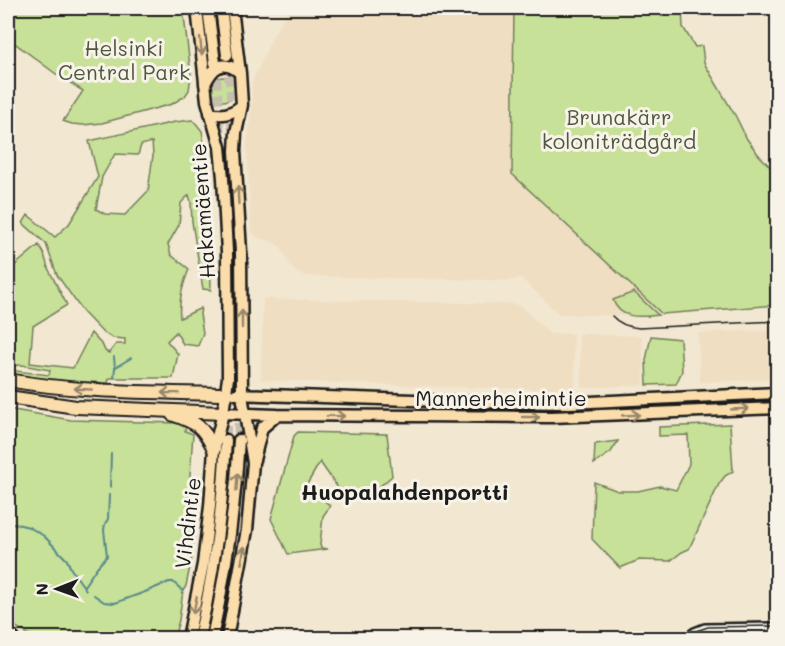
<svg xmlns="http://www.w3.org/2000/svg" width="785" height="646" viewBox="0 0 785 646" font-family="Mali,sans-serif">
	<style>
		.built { fill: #efdec1 }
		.green { fill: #c7e198; stroke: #727e5a; stroke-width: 1.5; fill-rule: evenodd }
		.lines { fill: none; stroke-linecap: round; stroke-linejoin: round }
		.stream { stroke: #57878d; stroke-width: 2 }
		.primary-tunnel { stroke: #c7bead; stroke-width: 10; stroke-dasharray: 10 5; stroke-linecap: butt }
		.secondary-casing { stroke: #1c1c1c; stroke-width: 14 }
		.primary-casing { stroke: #1c1c1c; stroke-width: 15 }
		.highway-casing { stroke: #1c1c1c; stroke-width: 16 }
		.secondary { stroke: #f7f3e8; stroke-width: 9 }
		.primary { stroke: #fbddab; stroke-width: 10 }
		.highway { stroke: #fbddab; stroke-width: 12 }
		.tram { stroke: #1c1c1c; stroke-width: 1.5 }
		.oneway { stroke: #97866b }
		.labels { text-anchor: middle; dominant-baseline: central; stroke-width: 6; stroke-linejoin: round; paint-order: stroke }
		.park-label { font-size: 21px; fill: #4f5741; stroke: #f7f3e8 }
		.street-label { font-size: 21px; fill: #1c1c1c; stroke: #f7f3e8 }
		.neighbourhood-label { font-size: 22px; font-weight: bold; fill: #1c1c1c; stroke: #f7f3e8 }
	</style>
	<rect width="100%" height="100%" fill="#f2e7d1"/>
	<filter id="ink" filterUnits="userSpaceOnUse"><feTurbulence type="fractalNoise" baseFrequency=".0167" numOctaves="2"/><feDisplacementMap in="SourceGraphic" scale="12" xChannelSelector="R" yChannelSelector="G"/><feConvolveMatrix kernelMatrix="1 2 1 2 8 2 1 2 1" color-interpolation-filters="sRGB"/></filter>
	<g filter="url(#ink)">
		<path class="built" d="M290,8H514L512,174L662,314L656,316H631L559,314L520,277L515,280H495L306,276L298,273L291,267L281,247L269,240L258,238L251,231L247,145L252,106V82L273,36Z
			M263,299L514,304L520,306L550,334H573L575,388L537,389L451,387L261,380Z
			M777,330V379L700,382L698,333Z
			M579,334L642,336L644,385L582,388Z"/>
		<path class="green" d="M8,8H183L191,75L189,90L185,96L172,104L102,123L83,125L72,124L63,121L83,91L56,74L8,38Z
			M514,8H682L683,27L695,47L702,46L704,63L735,115L747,139L758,154L777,174V305L662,314L512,174Z
			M211 89a12 12 0 1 1 24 0a12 12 0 1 1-24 0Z
			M192,120L195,122L202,131L204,144L209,208L211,290L203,289L192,222L191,202L189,195L181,203L179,225L168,244L171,255L189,269C183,284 178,301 180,318L201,308L200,314L203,333L198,346L183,344L176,332L167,341L178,354L173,378H109L108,383L49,380L8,375V370L49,375L50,370L22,365L8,366V271L39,245L44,254L48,268L67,305L33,326L30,363L73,368L91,333L103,346L105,351L109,353L116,344H125V339L113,338L102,332L83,312L57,275L46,244L23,223L28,215L55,237L69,224L98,177L89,141L175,122ZM152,142L153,155L148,191L125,215L105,214L96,209L102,177L115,154L138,155L141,145Z
			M634,292L658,315C641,317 620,320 613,300Z
			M651,336L680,339L682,371L676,384L647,385L646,360Z
			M8,409L71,420L177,423L186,424L185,431L193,434L188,502L193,517L194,530L192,557L186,586L183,591L179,620L174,638H34L8,622Z
			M730,424L733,471L725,476L719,484L689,549L682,552L670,561L639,560L620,568L592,539L594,482L618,491H638L660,486L676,490L689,464L688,435L659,436V427Z
			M298,432L387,434L392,476L379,487L345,498L320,462L306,486L313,489L330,506L323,516L320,545L321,548L328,549L288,554L271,519L294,436Z
			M618,441L611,452L594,464L595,444Z"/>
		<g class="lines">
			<path class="stream" d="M114,357L115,368L114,377
				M116,367L131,358
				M110,487L111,454
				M8,522L29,527L44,536L67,560L71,569L86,590
				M84,586L97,567L107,556L104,530L105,524L108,519L109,495
				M94,595L104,602L115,603L145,592L169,582H173L183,591"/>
			<path class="primary-tunnel" d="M227,60L231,90L233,140
				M215,63L220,140
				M238,393L239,440
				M226,411V440"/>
			<g class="secondary-casing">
				<path id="secondary" d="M8,634L14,638
					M689,638L695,633L705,629L778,628"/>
			</g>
			<g class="primary-casing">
				<path id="primary" d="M208,8L215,63
					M221,8L227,55
					M205,84C213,66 224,59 240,73
					M210,113C223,116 232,114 242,105
					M236,394L471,402L570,403L778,393
					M223,413L277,415L552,417L778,408
					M254,460L262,428L277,415
					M188,638L203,564L210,506L214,449L223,413L228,378L227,252L223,178L220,147L207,101L197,8
					M199,638C214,573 223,507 226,440
					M212,638C226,573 235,507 239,440
					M227,638L247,530L253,463L242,395L241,252L235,151L236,133L242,105L240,73L232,8"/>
			</g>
			<g class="highway-casing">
				<path id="highway" d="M8,380C80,393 153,392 227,394
					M8,397L76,407L223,413
					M172,414C197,423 202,425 214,449"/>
			</g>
			<use href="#secondary" class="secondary"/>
			<use href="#primary" class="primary"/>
			<use href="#highway" class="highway"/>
			<path class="tram" d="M612,316C619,324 628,327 639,328L778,321
				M687,638L693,632L708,627L778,626"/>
		</g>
		<defs><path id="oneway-shaft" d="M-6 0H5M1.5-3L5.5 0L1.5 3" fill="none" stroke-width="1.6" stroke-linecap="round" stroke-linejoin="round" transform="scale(1.5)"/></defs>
		<g class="oneway">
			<use href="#oneway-shaft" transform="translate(201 46) rotate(84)"/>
			<use href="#oneway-shaft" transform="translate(238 195) rotate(-93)"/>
			<use href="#oneway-shaft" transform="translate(242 319) rotate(-90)"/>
			<use href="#oneway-shaft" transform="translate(83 389) rotate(-176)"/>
			<use href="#oneway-shaft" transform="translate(170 393) rotate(-179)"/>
			<use href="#oneway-shaft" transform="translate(740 409) rotate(-3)"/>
			<use href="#oneway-shaft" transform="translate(631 415) rotate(-3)"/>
			<use href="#oneway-shaft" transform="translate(336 416) rotate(1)"/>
			<use href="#oneway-shaft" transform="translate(531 417)"/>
			<use href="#oneway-shaft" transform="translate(237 482) rotate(-86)"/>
			<use href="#oneway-shaft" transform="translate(243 555) rotate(-80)"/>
			<use href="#oneway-shaft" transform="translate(195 605) rotate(101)"/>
		</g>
	</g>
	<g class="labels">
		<g class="park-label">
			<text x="124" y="47">Helsinki<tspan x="124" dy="24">Central Park</tspan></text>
			<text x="619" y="116">Brunakärr<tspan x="619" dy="24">koloniträdgård</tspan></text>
		</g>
		<g class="street-label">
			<text transform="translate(202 211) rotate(-94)">Hakamäentie</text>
			<text x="501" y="397">Mannerheimintie</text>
			<text transform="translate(187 523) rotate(-83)">Vihdintie</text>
		</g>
		<g class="neighbourhood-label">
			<text x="405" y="491">Huopalahdenportti</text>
		</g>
	</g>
	<rect width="785" height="646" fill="none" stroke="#f7f3e8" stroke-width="30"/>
	<rect x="15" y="15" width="755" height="616" fill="none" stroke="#1c1c1c" stroke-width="2" filter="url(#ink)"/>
	<g transform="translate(57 589) rotate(269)" stroke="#f7f3e8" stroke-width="4.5" paint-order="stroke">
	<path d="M0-4.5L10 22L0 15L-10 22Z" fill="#1c1c1c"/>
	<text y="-9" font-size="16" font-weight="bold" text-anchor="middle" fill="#1c1c1c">N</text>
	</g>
</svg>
